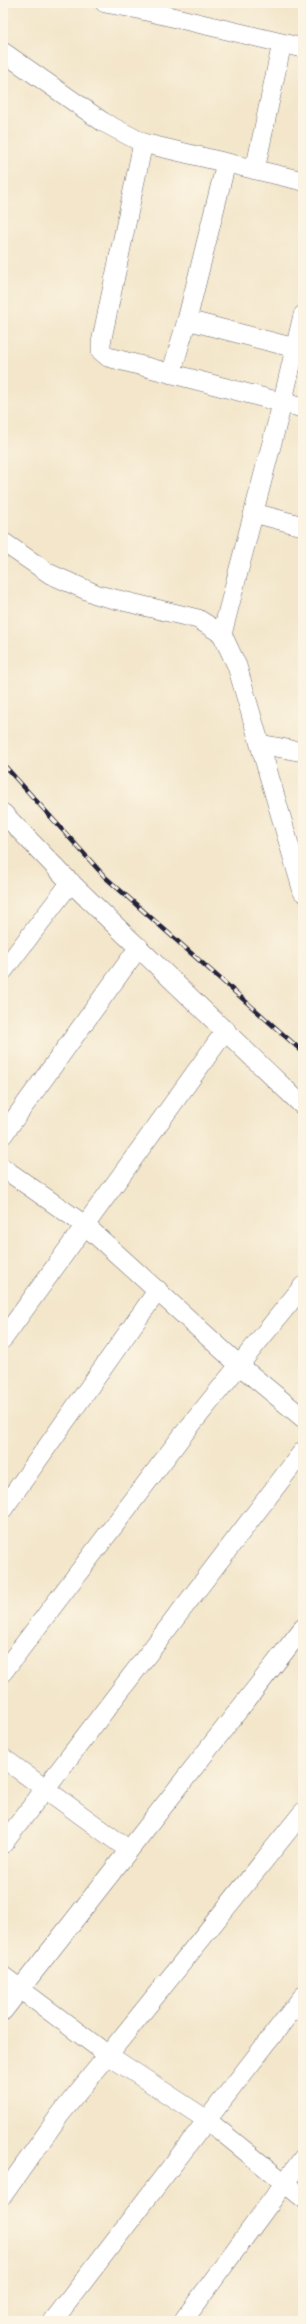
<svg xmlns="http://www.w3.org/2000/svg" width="306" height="2324" viewBox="0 0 306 2324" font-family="'Playpen Sans',sans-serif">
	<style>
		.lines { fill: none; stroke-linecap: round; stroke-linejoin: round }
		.minor-casing { stroke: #6b676d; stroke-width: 20 }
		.minor { stroke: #fff; stroke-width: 19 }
		.rail-casing { stroke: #22223b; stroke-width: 4.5 }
		.rail { stroke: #fcf5e5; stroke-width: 3; stroke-dasharray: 9; stroke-linecap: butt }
	</style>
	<rect width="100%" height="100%" fill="#fcf5e5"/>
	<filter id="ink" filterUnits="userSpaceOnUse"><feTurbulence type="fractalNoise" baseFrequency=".025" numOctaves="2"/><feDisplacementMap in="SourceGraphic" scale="8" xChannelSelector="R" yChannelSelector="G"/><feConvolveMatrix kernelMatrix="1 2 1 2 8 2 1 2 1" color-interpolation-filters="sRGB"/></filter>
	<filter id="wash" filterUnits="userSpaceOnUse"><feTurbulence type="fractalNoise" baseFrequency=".012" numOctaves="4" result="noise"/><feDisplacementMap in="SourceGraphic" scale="16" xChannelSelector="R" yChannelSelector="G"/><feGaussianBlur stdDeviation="0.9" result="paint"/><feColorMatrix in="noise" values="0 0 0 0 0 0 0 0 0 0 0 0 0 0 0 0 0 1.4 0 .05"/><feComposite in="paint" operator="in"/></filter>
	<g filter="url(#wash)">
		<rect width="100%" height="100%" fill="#f3e6ca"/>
	</g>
	<g filter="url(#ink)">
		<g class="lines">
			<g class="minor-casing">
				<path id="minor" d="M105,3L138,9L303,48
					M3,52L103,122L143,143L101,343V351L108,357L303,408
					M143,143L303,181
					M255,170L282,43
					M187,320L295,348
					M171,374L187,320L226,163
					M254,513L303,526
					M3,542L50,574L98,595L198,619L222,634L237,666L303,892
					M222,634L282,404L303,315
					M260,744L303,752
					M3,813L63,875L303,1106
					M3,971L71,882
					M3,1135L139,947
					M3,1168L86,1226L239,1365L303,1418
					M3,1339L226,1030
					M3,1509L158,1290
					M3,1672L182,1436L303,1286
					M3,1758L129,1850
					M3,1844L303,1451
					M3,1976L108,2055L303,1812
					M3,2011L303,1628
					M3,2195L59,2116L108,2055L207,2120L303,1996
					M53,2321L207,2120L303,2198
					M183,2321L303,2158"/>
			</g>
			<use href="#minor" class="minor"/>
			<g class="rail-casing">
				<path id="rail" d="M3,764L105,877L303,1052"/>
			</g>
			<use href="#rail" class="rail"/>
		</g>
	</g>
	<rect width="306" height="2324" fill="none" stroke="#fcf5e5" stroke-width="16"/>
</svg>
